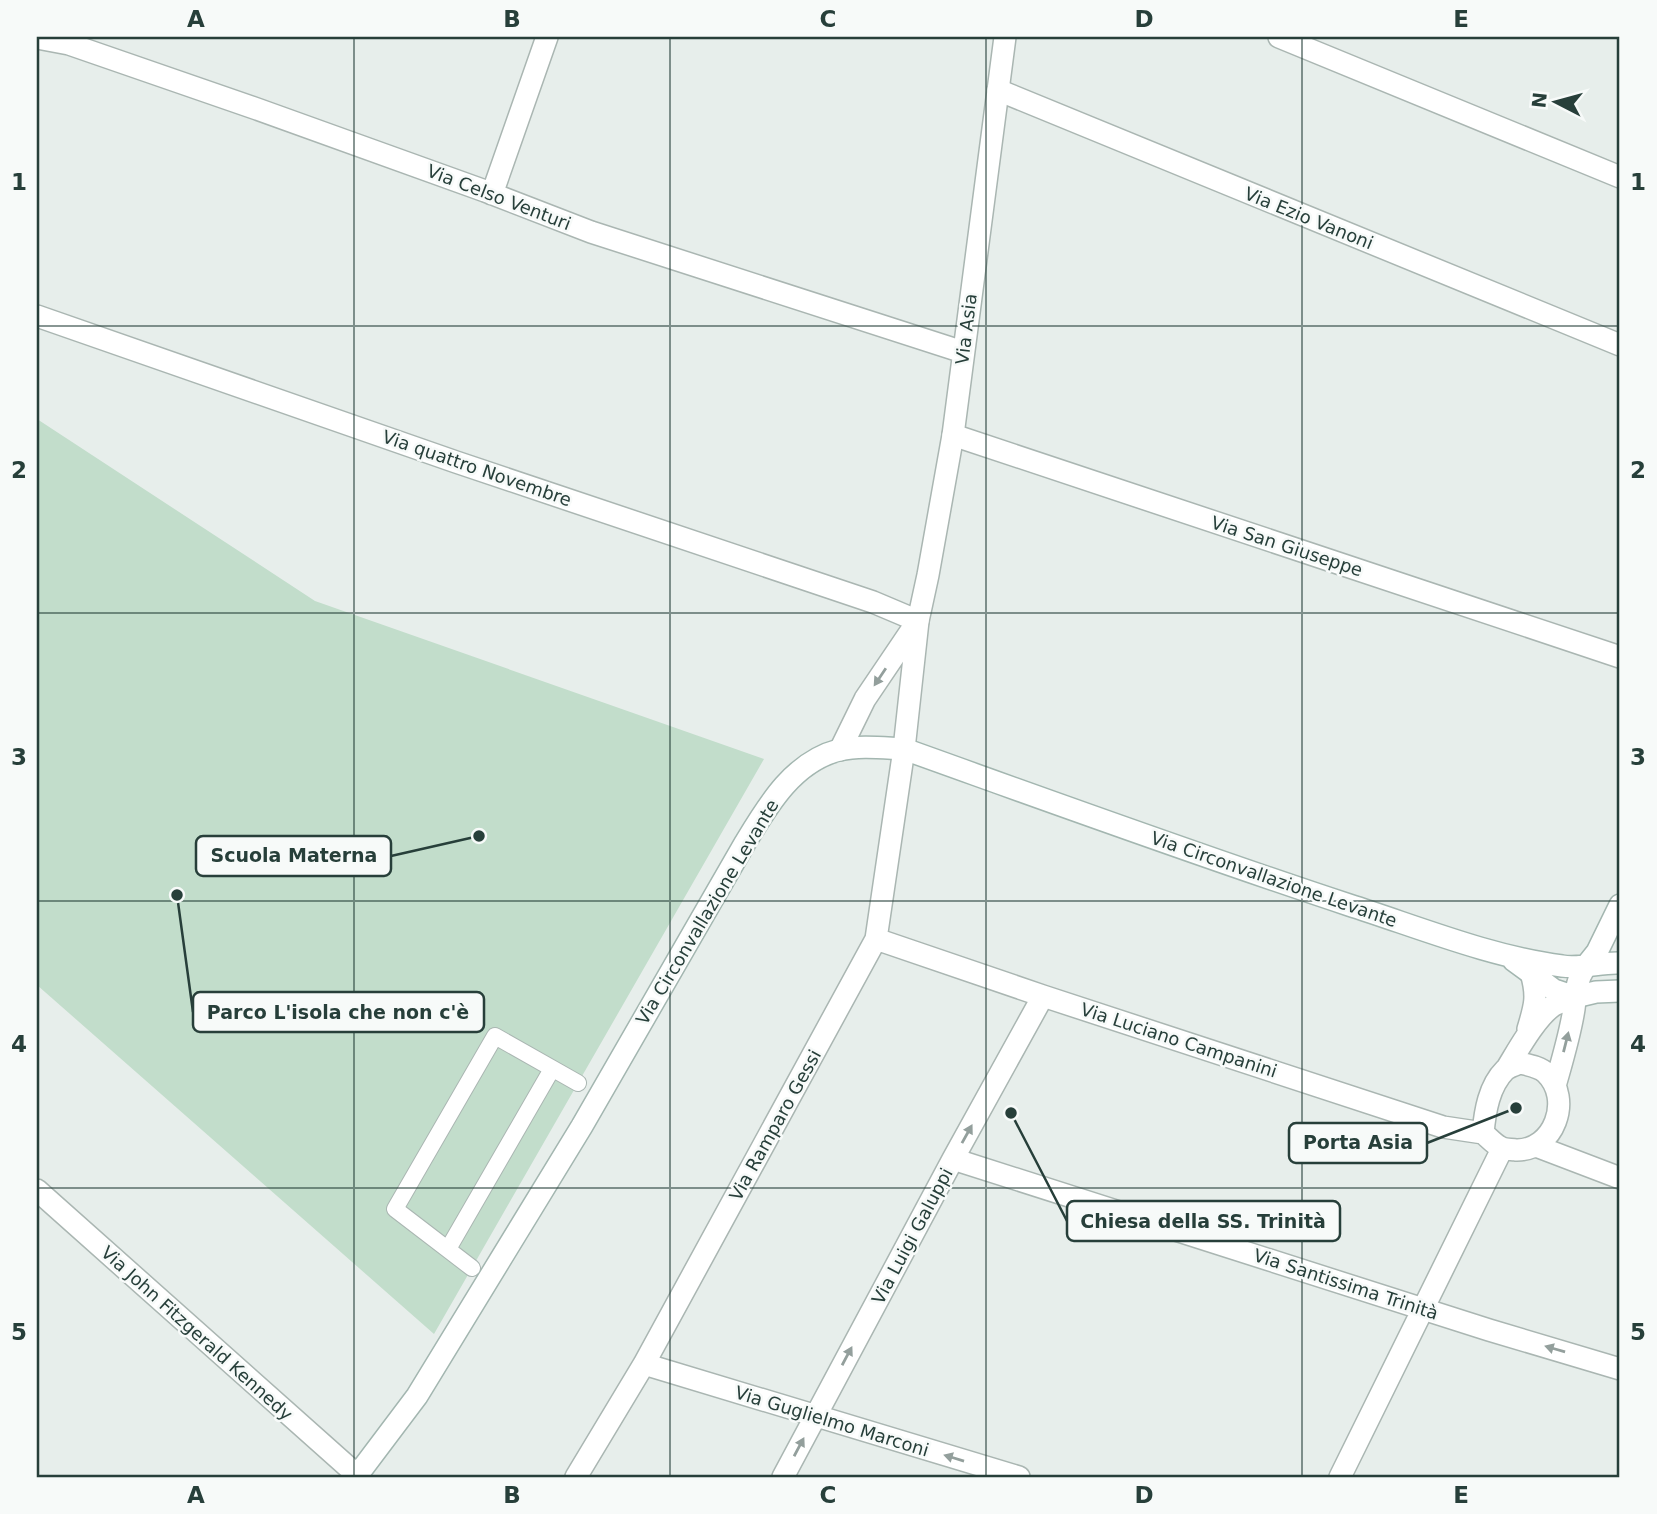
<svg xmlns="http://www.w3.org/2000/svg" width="1657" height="1514" viewBox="0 0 1657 1514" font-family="'DejaVu Sans',sans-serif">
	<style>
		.green { fill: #c2ddcb }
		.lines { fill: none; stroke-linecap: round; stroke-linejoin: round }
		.service-casing { stroke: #aab6b2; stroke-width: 18 }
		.minor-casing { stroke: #aab6b2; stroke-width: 24 }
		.tertiary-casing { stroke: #aab6b2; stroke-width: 24 }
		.secondary-casing { stroke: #a3b6b0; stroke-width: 24 }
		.service { stroke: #fff; stroke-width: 16 }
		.minor { stroke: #fff; stroke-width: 21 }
		.tertiary { stroke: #fff; stroke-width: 21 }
		.secondary { stroke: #fff; stroke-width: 21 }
		.oneway { fill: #939f9c }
		.grid { fill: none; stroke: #273f3a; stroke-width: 2; stroke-opacity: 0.55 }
		.labels { text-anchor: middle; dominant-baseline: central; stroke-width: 5; stroke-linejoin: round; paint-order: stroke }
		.street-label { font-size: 18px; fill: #273f3a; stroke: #f7faf9 }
		.leader { fill: none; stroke: #273f3a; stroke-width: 2.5 }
		.callout-dot { fill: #273f3a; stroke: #f7faf9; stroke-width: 2.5 }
		.callout { fill: #f7faf9; stroke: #273f3a; stroke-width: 2.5 }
		.callout-label { font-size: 19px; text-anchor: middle; font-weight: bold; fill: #273f3a }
		.neatline { fill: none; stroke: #273f3a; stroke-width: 2.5 }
		.grid-label { font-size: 23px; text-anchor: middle; font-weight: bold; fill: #273f3a }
	</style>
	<rect width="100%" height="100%" fill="#e7eeeb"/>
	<path class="green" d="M37,419L315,601L764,759L434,1334L37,985Z"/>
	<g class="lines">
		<g class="service-casing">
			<path id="service" d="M448,1249L552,1069
				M472,1268L395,1209L495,1036L578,1083"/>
		</g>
		<g class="minor-casing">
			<path id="minor" d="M1279,37L1620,177
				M37,38L69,44L257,109L485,191L591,232L963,352
				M998,90L1620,345
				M492,194L547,37
				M37,316L456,462L873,602L918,621
				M953,435L1620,657
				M876,939L1043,996L1443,1127L1483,1133
				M1528,1029C1535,1006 1538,996 1531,973
				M1520,1063C1528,1065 1540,1067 1546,1073C1573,1099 1554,1151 1516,1150C1511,1149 1505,1150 1500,1147C1494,1144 1488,1137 1483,1133C1485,1111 1489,1086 1505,1070C1509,1067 1515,1065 1520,1063Z
				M1507,1068C1518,1050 1536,1017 1554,1005C1560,1002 1568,1000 1575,997
				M1555,1086C1562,1061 1570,1035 1574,1009C1576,993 1576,981 1585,967
				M1536,1146L1620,1178
				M953,1159L1489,1330L1620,1369
				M37,1190L357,1475
				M644,1364L1019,1477
				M576,1477L644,1364L876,939L904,749
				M783,1477L953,1159L1043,996
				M1340,1477L1502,1149"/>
		</g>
		<g class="tertiary-casing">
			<path id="tertiary" d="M904,749L918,621L928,575L953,435L1005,37
				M840,750L865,699L917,622"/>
		</g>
		<g class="secondary-casing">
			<path id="secondary" d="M1513,960L1554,990L1575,997L1596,992L1620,991
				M1585,967L1597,952L1620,905
				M356,1477L417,1396L582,1126L745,843C768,805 793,762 839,750C860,745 883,748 904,749C1052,802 1200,856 1349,905C1418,927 1491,957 1562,966C1582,969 1601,962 1620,963"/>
		</g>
		<use href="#service" class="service"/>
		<use href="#minor" class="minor"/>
		<use href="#tertiary" class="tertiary"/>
		<use href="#secondary" class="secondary"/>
	</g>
	<defs><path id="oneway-solid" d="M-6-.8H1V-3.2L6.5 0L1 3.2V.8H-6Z" transform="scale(1.75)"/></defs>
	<g class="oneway">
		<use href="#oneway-solid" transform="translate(880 677) rotate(124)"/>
		<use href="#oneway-solid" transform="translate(1566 1042) rotate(-76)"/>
		<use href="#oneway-solid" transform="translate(967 1134) rotate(-61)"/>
		<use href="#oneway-solid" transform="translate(1555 1349) rotate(-164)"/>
		<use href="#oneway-solid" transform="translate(847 1356) rotate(-62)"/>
		<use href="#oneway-solid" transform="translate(799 1447) rotate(-62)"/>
		<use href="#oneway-solid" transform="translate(954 1458) rotate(-163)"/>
	</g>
	<path class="grid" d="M354,37V1477M670,37V1477M986,37V1477M1302,37V1477M37,326H1620M37,613H1620M37,901H1620M37,1188H1620"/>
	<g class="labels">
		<g class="street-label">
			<text transform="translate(499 197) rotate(21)">Via Celso Venturi</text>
			<text transform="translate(1309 218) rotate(22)">Via Ezio Vanoni</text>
			<text transform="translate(966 329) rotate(-83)">Via Asia</text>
			<text transform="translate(477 468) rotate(19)">Via quattro Novembre</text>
			<text transform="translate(1287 546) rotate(18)">Via San Giuseppe</text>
			<text transform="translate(1274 879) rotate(19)">Via Circonvallazione Levante</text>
			<text transform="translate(707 912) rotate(-59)">Via Circonvallazione Levante</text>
			<text transform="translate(1179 1040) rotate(18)">Via Luciano Campanini</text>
			<text transform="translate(775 1125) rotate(-61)">Via Ramparo Gessi</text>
			<text transform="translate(912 1236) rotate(-62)">Via Luigi Galuppi</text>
			<text transform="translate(1346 1284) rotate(18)">Via Santissima Trinità</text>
			<text transform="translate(197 1333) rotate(42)">Via John Fitzgerald Kennedy</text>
			<text transform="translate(832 1421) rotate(17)">Via Guglielmo Marconi</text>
		</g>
	</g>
	<path class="leader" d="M479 836L391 856M177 895L193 1012M1516 1108L1427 1143M1011 1113L1067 1221"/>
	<g class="callout-dot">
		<circle cx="479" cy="836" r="7"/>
		<circle cx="177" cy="895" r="7"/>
		<circle cx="1516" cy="1108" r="7"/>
		<circle cx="1011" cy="1113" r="7"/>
	</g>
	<g class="callout">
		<rect x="196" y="836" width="195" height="40" rx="7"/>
		<rect x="193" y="992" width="291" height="40" rx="7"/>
		<rect x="1289" y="1123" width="138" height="40" rx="7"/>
		<rect x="1067" y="1201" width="273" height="40" rx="7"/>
	</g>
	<g class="callout-label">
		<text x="294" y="862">Scuola Materna</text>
		<text x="338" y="1019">Parco L'isola che non c'è</text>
		<text x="1358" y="1149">Porta Asia</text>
		<text x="1203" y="1228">Chiesa della SS. Trinità</text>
	</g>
	<rect width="1657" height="1514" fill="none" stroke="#f7faf9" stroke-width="77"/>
	<g transform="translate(1556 102) rotate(276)" stroke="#f7faf9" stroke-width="5" paint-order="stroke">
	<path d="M0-5L12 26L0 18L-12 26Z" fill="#273f3a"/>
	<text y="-10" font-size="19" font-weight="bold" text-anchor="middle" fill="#273f3a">N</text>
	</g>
	<rect x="38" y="38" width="1580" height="1438" class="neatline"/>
	<g class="grid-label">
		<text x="196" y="27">A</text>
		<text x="512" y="27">B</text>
		<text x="828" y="27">C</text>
		<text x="1144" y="27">D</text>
		<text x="1461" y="27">E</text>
		<text x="19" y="190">1</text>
		<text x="1638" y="190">1</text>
		<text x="19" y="478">2</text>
		<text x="1638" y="478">2</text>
		<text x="19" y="765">3</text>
		<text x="1638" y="765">3</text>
		<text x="19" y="1052">4</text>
		<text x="1638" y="1052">4</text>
		<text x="19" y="1340">5</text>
		<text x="1638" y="1340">5</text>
		<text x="196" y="1503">A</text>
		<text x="512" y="1503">B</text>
		<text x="828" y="1503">C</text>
		<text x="1144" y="1503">D</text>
		<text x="1461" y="1503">E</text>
	</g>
</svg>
